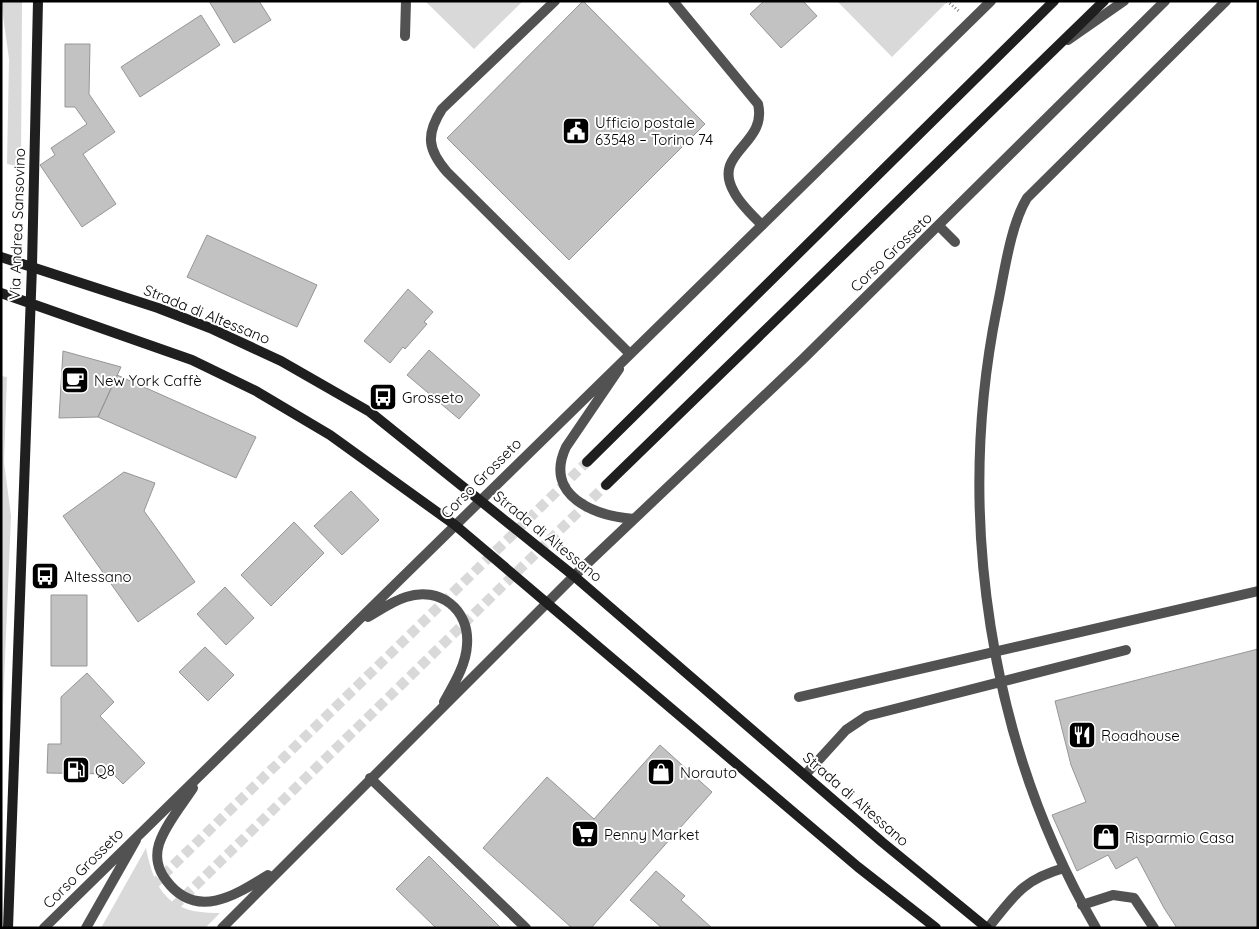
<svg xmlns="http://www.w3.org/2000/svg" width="1259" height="929" viewBox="0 0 1259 929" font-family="Quicksand,sans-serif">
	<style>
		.green { fill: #d9d9d9 }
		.building { fill: #c2c2c2; stroke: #969696 }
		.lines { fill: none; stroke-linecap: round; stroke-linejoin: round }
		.secondary-tunnel { stroke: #d9d9d9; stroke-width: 10; stroke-dasharray: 10 5; stroke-linecap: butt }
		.path { stroke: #747474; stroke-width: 3; stroke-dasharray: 1 2.5; stroke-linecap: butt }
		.lane { stroke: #525252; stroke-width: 10 }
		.street { stroke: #525252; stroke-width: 10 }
		.secondary { stroke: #1f1f1f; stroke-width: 10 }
		.labels { text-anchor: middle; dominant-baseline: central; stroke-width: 4; stroke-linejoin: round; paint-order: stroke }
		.poi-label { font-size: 15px; fill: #000; stroke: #fff; text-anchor: start }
		.street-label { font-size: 15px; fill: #000; stroke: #fff }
	</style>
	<rect width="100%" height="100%" fill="#fff"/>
	<path class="green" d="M1,1H22L21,167L7,164L9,59Z
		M425,1H523L474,49Z
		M837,1H948L892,57Z
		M1,376L7,377L4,462L11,516L1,753Z
		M146,848C155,894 171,914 220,913L205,928H101Z"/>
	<path class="building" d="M209,1H259L271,20L234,43Z
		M583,1L705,124L569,260L447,138Z
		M764,1H803L817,16L781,48L750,14Z
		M201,15L220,45L140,97L121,67Z
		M65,44H90L89,94L115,132L83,154L116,204L82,227L40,165L55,155L51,148L87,124L75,107H65Z
		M207,235L317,285L297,327L187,277Z
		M408,289L433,312L424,322L427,324L405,349L403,347L390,363L364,341Z
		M429,350L480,395L459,419L407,375Z
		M63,351L121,367L98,417L59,418Z
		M117,375L256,437L236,478L98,417Z
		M124,472L155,483L144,511L195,582L138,622L63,516Z
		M351,491L379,520L342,555L314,526Z
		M294,522L324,553L271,606L241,575Z
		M225,587L254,618L226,645L197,614Z
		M51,595H87V666H51Z
		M205,647L234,675L208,701L179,672Z
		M1258,649V928H1177L1164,908L1137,857L1116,869L1108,855L1077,871L1052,815L1086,802L1071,765L1055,701Z
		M87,673L114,702L100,716L145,763L123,784L113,774L47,773L48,744H61V697Z
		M660,745L712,792L591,928H572L483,848L547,777L594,819Z
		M429,856L501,928H436L396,889Z
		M656,871L685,896L681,900L712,928H662L630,900Z"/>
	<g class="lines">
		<path class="secondary-tunnel" d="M109,928L587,462
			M152,928L606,485"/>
		<path class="path" d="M947,1L960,12"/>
		<path class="lane" d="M555,1L442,109C426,134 427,149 447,172L629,353
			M673,1L758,104C768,145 711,152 734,192C740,204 752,215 762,225
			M939,226L955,242
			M799,697L1258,591
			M805,775L846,730L867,716L1126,650
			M1082,905L1113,895L1134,898L1154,928
			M988,928C1014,896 1022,880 1064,868
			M1096,928C989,744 955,515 997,308C1004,275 1010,226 1027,198L1226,1"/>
		<path class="street" d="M405,36L406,1
			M1068,40L1124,1
			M619,369L566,447C543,496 595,516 634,519
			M368,617C380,610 393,601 406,597C439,586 470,609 467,645C466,665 454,684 444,702
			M370,778L526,928
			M193,788C182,805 165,825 159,844C155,857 158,870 166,880C196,921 236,895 268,875
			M44,928L991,1
			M86,928L136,840
			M222,928L574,576L803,359L1165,1"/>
		<path class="secondary" d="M1,257L158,308L210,328L281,361L370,412L574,576L882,842L987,928
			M1,293L192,360L256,391L330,435L455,525L858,867L936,928
			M587,462L1054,1
			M606,485L1104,1
			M8,928L32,266L38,1"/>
	</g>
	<defs>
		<g id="civic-square" transform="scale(1.4375)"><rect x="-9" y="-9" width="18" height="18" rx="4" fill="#000" stroke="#fff"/><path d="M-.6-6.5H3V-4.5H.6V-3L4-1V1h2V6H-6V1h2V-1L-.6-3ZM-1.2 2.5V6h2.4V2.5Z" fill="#fff"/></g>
		<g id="cafe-square" transform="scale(1.4375)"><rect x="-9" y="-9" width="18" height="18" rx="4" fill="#000" stroke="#fff"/><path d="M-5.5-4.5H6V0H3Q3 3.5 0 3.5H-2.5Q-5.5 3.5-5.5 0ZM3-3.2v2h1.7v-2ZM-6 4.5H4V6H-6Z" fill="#fff"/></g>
		<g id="bus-square" transform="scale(1.4375)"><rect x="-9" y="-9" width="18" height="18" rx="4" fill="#000" stroke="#fff"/><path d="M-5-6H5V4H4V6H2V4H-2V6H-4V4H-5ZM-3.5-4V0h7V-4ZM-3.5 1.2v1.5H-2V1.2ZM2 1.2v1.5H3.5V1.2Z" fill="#fff"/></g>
		<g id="restaurant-square" transform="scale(1.4375)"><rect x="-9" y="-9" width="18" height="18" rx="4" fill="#000" stroke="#fff"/><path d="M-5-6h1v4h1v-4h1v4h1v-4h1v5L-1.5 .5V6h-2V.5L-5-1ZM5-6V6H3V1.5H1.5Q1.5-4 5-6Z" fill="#fff"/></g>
		<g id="fuel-square" transform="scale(1.4375)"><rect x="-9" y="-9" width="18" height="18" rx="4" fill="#000" stroke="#fff"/><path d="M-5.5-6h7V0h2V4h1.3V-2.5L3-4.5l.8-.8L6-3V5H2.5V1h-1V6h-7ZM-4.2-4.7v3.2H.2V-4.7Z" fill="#fff"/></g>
		<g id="shop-square" transform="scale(1.4375)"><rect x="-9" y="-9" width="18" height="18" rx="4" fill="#000" stroke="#fff"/><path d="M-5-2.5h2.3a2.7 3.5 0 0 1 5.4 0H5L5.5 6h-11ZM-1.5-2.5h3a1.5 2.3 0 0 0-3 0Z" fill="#fff"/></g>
		<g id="supermarket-square" transform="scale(1.4375)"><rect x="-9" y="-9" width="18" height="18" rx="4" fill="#000" stroke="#fff"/><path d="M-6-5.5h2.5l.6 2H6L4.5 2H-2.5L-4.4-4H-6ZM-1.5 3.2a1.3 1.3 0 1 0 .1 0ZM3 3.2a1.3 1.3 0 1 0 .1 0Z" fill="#fff"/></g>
	</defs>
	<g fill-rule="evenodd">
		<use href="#civic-square" x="576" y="131"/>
		<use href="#cafe-square" x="75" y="380"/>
		<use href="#bus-square" x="383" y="397"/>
		<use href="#bus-square" x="45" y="576"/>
		<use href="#restaurant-square" x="1082" y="735"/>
		<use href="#fuel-square" x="76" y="770"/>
		<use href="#shop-square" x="661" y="772"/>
		<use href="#supermarket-square" x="585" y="834"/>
		<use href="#shop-square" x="1106" y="837"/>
	</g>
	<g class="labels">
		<g class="poi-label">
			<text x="595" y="122">Ufficio postale<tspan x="595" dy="17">63548 – Torino 74</tspan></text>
			<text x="94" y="380">New York Caffè</text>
			<text x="402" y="397">Grosseto</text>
			<text x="64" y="576">Altessano</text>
			<text x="1101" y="735">Roadhouse</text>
			<text x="95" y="770">Q8</text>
			<text x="680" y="772">Norauto</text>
			<text x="604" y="834">Penny Market</text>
			<text x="1125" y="837">Risparmio Casa</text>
		</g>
		<g class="street-label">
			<text transform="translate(17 224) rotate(-88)">Via Andrea Sansovino</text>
			<text transform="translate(891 252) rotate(-44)">Corso Grosseto</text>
			<text transform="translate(207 314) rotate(22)">Strada di Altessano</text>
			<text transform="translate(481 478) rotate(-45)">Corso Grosseto</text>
			<text transform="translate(548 536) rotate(39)">Strada di Altessano</text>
			<text transform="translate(856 799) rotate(41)">Strada di Altessano</text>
			<text transform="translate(83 868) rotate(-45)">Corso Grosseto</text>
		</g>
	</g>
	<rect width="1259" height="929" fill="none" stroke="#000000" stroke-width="5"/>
</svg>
